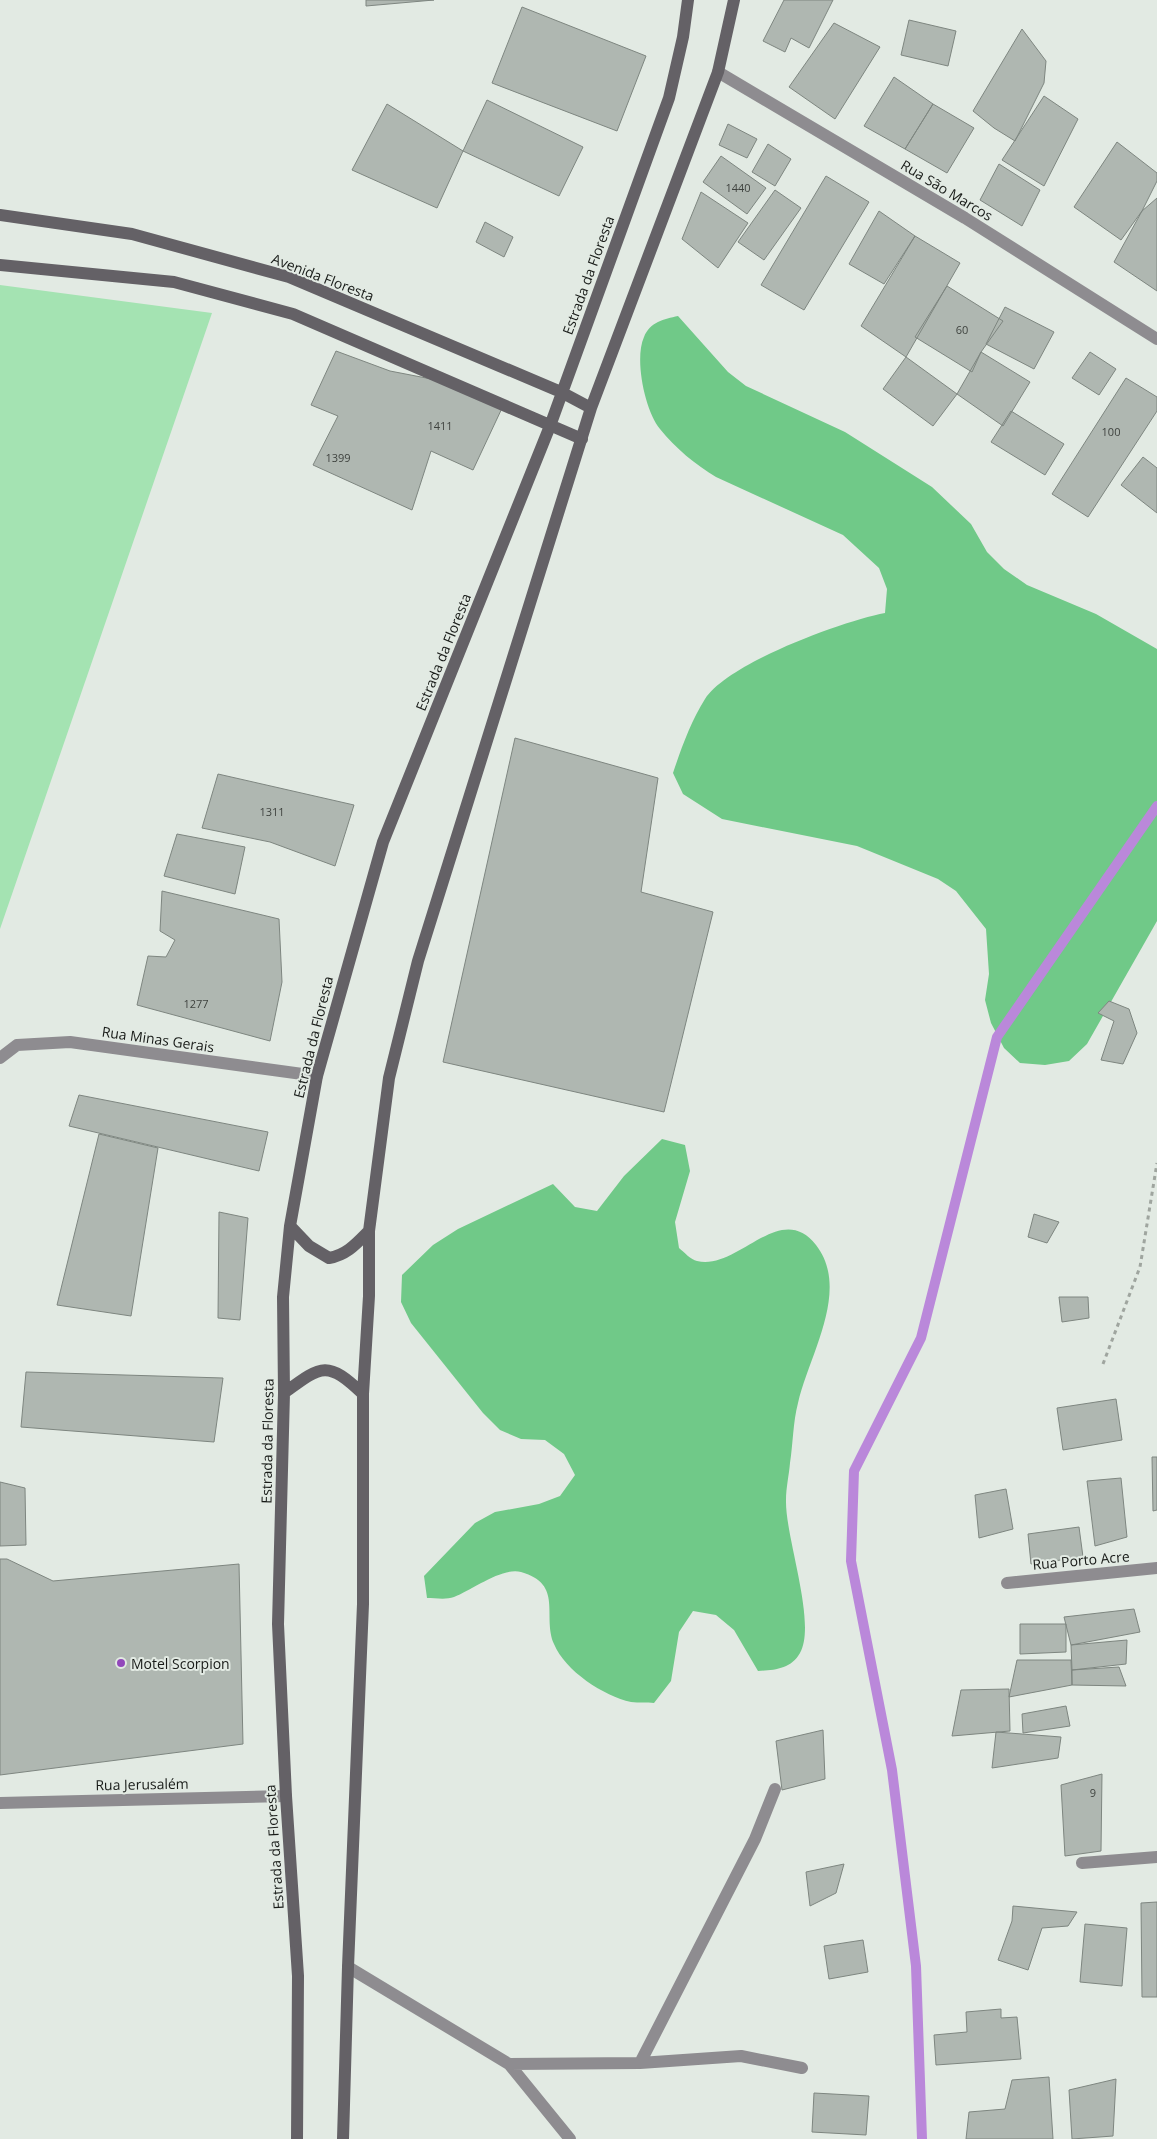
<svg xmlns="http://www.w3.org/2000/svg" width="1157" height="2139" viewBox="0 0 1157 2139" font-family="'Open Sans',sans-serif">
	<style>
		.green { fill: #a4e3b2 }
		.forest { fill: #70c988 }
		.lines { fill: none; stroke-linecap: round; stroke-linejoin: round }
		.stream { stroke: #ba88da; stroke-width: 10 }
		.building { fill: #afb7b1; stroke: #7e8680 }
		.path { stroke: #9fa59f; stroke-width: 3; stroke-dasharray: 4 4; stroke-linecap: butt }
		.lane { stroke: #8e8c90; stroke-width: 12 }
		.street { stroke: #8e8c90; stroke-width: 12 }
		.secondary { stroke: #646166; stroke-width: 12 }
		.poi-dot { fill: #9248bb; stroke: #e2eae3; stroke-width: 2 }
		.labels { text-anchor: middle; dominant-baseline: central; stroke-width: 4; stroke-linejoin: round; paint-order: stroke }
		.number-label { font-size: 11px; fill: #3e423e }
		.street-label { font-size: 14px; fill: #181b18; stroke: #e2eae3 }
		.poi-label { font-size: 14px; fill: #181b18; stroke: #e2eae3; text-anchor: start }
	</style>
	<rect width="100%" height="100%" fill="#e2eae3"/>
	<path class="green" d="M0,285L212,313L0,929Z"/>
	<path class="forest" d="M678,316L728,372L746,386L845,432L932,487L971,524L987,552L1004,569L1027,585L1096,614L1157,649V921L1087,1044L1069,1061L1045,1065L1020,1063L1004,1048L991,1023L985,1000L989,974L986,929L956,891L938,879L857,846L722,819L683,794L673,773C681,749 691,721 705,699C728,663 843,621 885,613L887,589L879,568L843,535L716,477C696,465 675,448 660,429C645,411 634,359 644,337C650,322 664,319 678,316Z
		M662,1139L685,1145L690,1171L675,1222L679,1248C684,1252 691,1260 697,1261C738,1271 780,1199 816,1245C851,1290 809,1355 798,1403C793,1422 793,1443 790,1463C789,1475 786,1488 786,1500C785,1537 817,1623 800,1653C791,1669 775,1670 758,1671L734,1630L716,1615L693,1611L679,1632L671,1681L654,1703C647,1702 639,1703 631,1702C604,1696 565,1671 554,1644C542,1616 564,1584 521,1572C502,1567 472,1590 454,1597C446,1600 435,1598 427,1598L424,1576L475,1523L495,1512L539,1504L560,1496L575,1475L564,1454L545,1440L521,1439L500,1430L483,1413L411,1323L401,1302L402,1275L433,1245L458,1229L553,1184L575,1207L597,1211L624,1176Z"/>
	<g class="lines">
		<path class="stream" d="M922,2139L916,1966L892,1770L851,1561L854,1471L921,1338L997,1037L1157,806"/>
	</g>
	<path class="building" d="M366,0H434L366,6Z
		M784,0H833L809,48L791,38L785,52L763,41Z
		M522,7L646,56L617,131L492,83Z
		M909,20L956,31L948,66L901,55Z
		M834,23L880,47L835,119L789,87Z
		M1022,29L1046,61L1044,83L1015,141L994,128L973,111Z
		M894,77L933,104L905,149L864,126Z
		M1044,96L1078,119L1044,186L1002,160Z
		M487,100L583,147L559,196L463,151Z
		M387,104L463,151L437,208L352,170Z
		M933,104L974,128L947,173L905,149Z
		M728,124L757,139L747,158L719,145Z
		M1117,142L1157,173V181L1142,211L1121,240L1074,207Z
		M768,144L791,159L775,186L752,172Z
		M721,156L766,188L747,214L703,182Z
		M999,164L1040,190L1022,226L980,200Z
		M826,176L869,202L804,310L761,285Z
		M775,190L801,208L764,260L738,242Z
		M701,192L748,223L718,268L682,239Z
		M1157,198V291L1114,262L1142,211Z
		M879,211L915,236L884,284L849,264Z
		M485,222L513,237L504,257L476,242Z
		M915,236L960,263L906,357L861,326Z
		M947,286L1003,321L981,352L972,372L915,337Z
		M1005,307L1054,332L1034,369L986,344Z
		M336,351L390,371L452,383L503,406L473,470L431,451L412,510L313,465L338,416L311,405Z
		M981,352L1030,382L1003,426L957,394Z
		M1090,352L1116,369L1099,395L1072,378Z
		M906,357L957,394L933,426L883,389Z
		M1126,378L1157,397V411L1088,517L1052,494Z
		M1011,411L1064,444L1045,475L991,442Z
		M1143,457L1157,468V513L1121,485Z
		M515,738L658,778L641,892L713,912L664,1112L443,1062Z
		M218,774L354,805L335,866L270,842L202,828Z
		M177,834L245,847L235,894L164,876Z
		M162,891L279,919L282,982L270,1041L137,1005L148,956L166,957L175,940L160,931Z
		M1109,1001L1129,1009L1137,1033L1123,1064L1101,1060L1114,1021L1098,1013Z
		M79,1095L268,1132L259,1171L69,1126Z
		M99,1134L158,1148L131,1316L57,1305Z
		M219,1212L248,1218L240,1320L218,1318Z
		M1034,1214L1059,1222L1047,1243L1028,1237Z
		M1059,1297H1088L1089,1318L1062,1322Z
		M26,1372L223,1378L214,1442L21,1427Z
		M1116,1399L1122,1440L1063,1450L1057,1408Z
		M1152,1457H1157V1510L1153,1511Z
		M1121,1478L1127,1537L1095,1546L1087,1481Z
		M0,1482L25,1488L26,1545L0,1546Z
		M1006,1489L1013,1529L979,1538L975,1495Z
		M1079,1527L1083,1557L1031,1564L1028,1534Z
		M0,1559H7L53,1581L239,1564L243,1744L0,1775Z
		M1134,1609L1140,1632L1071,1645L1064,1617Z
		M1020,1624H1066V1652L1020,1654Z
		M1127,1640L1126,1664L1072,1670L1071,1645Z
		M1017,1660H1071L1072,1685L1009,1697Z
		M1119,1667L1126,1686L1072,1685V1670Z
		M1009,1689L1010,1731L952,1736L961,1690Z
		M1066,1706L1070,1726L1023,1733L1022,1714Z
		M823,1730L825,1779L782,1790L776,1741Z
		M996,1732L1061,1737L1058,1758L992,1768Z
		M1102,1774L1101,1851L1065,1856L1061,1785Z
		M844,1864L836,1893L810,1906L806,1872Z
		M1157,1902V1997H1142L1141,1903Z
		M1013,1906L1077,1912L1068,1926L1042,1928L1028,1970L998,1960L1012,1921Z
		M1085,1924L1127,1928L1122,1986L1080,1982Z
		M863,1940L868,1972L829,1979L824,1946Z
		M1001,2009V2018L1017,2017L1021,2059L936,2065L934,2035L967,2032L966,2012Z
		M1049,2077L1053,2139H966L969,2112L1005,2109L1012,2080Z
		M1116,2079L1113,2136L1072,2139L1069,2090Z
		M814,2093L869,2096L866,2135L812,2132Z"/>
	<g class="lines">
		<path class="path" d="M1103,1364L1140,1267L1157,1163"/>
		<path class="lane" d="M348,1967L509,2064L570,2139
			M640,2063L741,2056L802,2068
			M509,2064L640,2063L755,1839L775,1789"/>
		<path class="street" d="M718,72L965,218L1157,339
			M0,1058L17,1045L70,1042L317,1076
			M1007,1583L1157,1568
			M0,1803L286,1796
			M1082,1863L1157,1857"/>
		<path class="secondary" d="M0,215L132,234L289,277L561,392L591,408
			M0,265L174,282L293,314L582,439
			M290,1226L309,1246L329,1258C347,1255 357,1243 369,1231
			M284,1393C322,1365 327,1360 363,1394
			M297,2139L298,1976L286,1796L278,1624L284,1393L283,1297L290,1226L317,1076L383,842L550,426L669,98L683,37L688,0
			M343,2139L348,1967L363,1604V1394L369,1296V1231L389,1078L418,961L591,408L718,72L734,0"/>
	</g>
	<circle class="poi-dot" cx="121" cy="1663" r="5"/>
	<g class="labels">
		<g class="number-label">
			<text x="738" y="187">1440</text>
			<text x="962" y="329">60</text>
			<text x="440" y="425">1411</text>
			<text x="1111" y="431">100</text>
			<text x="338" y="457">1399</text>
			<text x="272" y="811">1311</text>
			<text x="196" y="1003">1277</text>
			<text x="1093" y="1792">9</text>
		</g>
		<g class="street-label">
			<text transform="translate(947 190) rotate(31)">Rua São Marcos</text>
			<text transform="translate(588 275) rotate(-70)">Estrada da Floresta</text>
			<text transform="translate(323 277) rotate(21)">Avenida Floresta</text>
			<text transform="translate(443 652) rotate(-68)">Estrada da Floresta</text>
			<text transform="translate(313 1037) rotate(-76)">Estrada da Floresta</text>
			<text transform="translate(158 1039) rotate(8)">Rua Minas Gerais</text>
			<text transform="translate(267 1441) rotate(-89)">Estrada da Floresta</text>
			<text transform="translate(1081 1560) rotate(-5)">Rua Porto Acre</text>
			<text transform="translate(142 1784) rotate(-1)">Rua Jerusalém</text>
			<text transform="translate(274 1847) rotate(-94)">Estrada da Floresta</text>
		</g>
		<g class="poi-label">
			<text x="131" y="1663">Motel Scorpion</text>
		</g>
	</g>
</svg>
